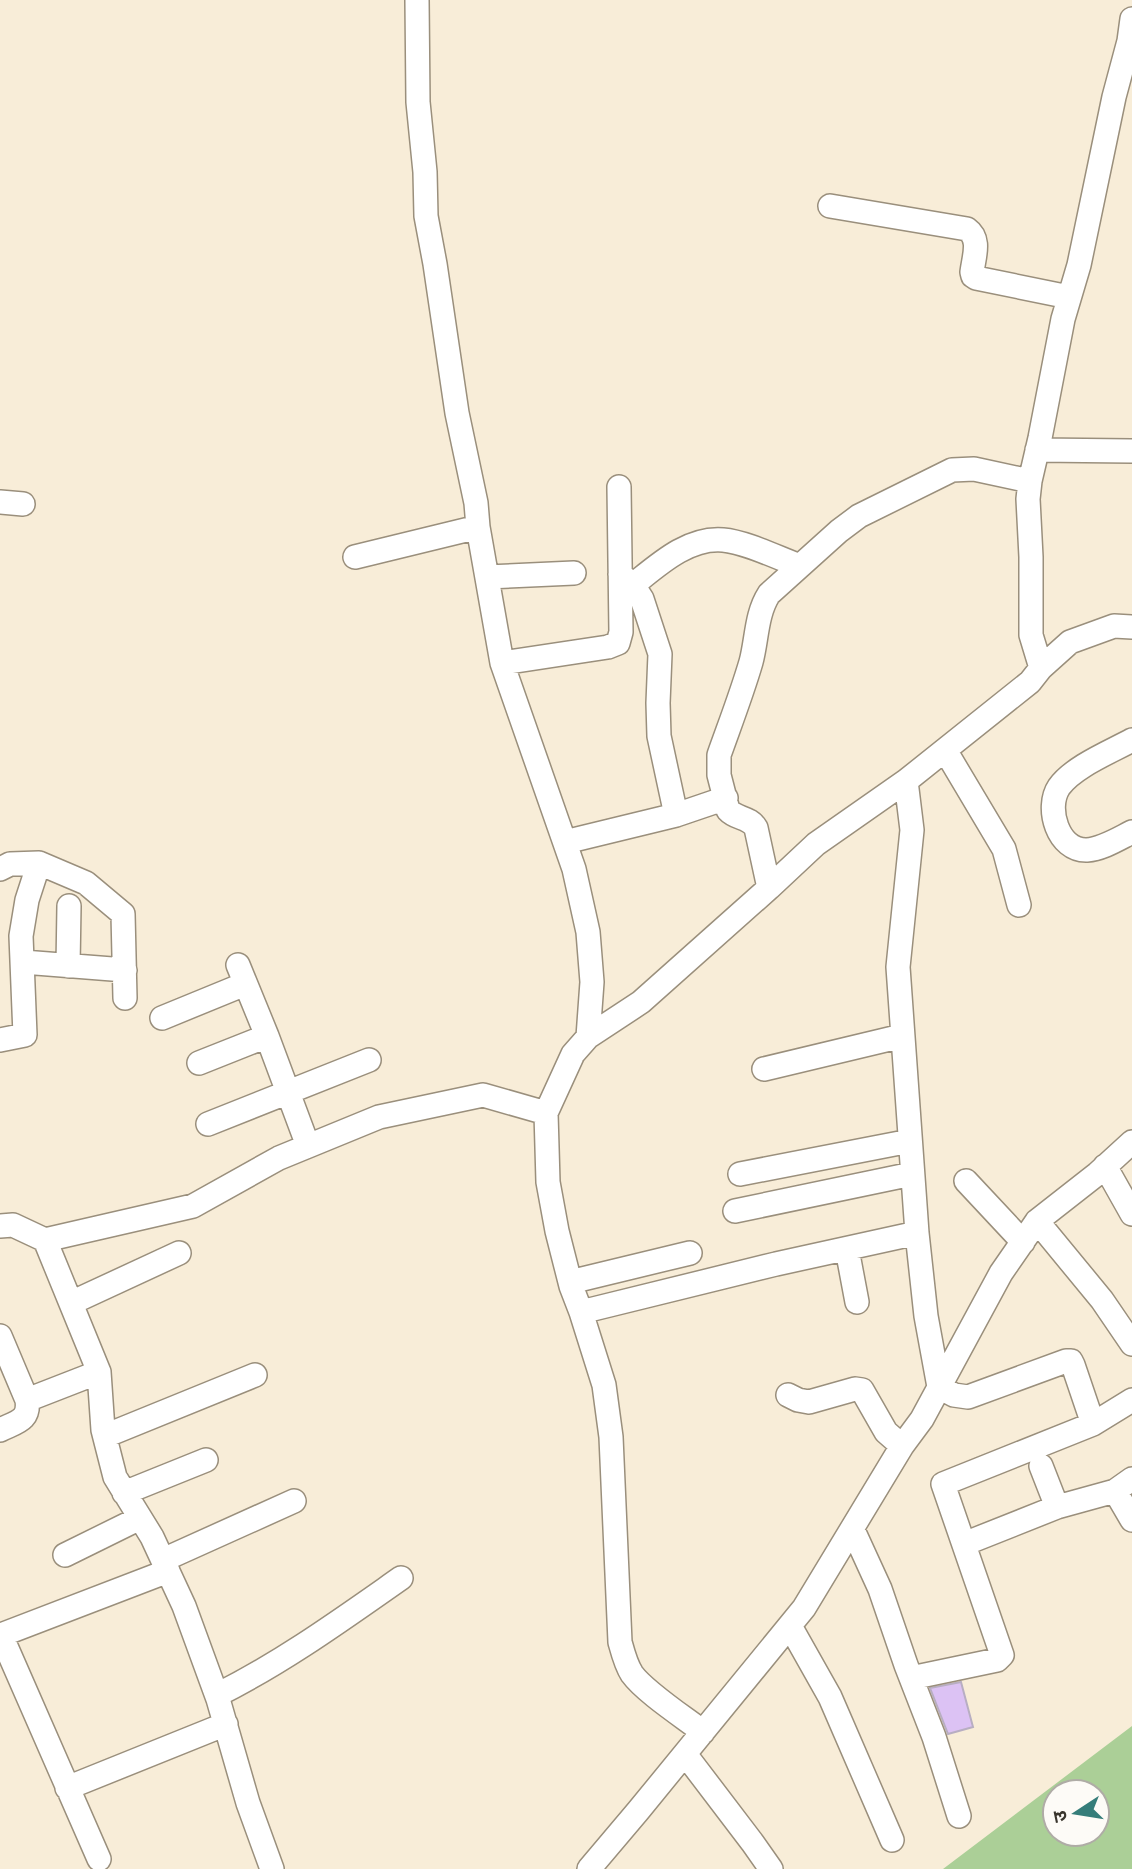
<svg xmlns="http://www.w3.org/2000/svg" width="1132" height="1869" viewBox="0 0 1132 1869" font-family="'Zilla Slab','Noto Sans Devanagari',serif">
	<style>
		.green { fill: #abcf97; fill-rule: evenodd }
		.building { fill: #dcc2f4; stroke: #b8aec2; stroke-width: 2 }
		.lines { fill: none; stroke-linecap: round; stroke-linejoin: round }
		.minor-casing { stroke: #9a8f7c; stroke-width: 26 }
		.minor { stroke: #fff; stroke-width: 23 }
	</style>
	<rect width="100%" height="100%" fill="#f8edd8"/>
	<path class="green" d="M1132,1726V1869H943ZM1055,1792H1097V1834H1055Z"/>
	<path class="building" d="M961,1682L973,1727L948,1734L930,1688Z"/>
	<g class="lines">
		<g class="minor-casing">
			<path id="minor" d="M417,0L418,102L425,172L426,216L435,264L457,413L476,503L478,527L502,663L574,869L588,932L592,982L588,1037L641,1002L769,888L816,844L906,781L1030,682L1041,668L1070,642L1114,626L1132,627
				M830,206L967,229C981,239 974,256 972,272L973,276L976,278L1069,297
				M1037,450L1132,451
				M0,502L23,504
				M355,557L478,527
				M620,574L633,585L642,599L660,654L658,703L659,736L676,815
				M487,577L574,573
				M633,585C658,565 688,537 723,540C746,542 778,558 800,566
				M502,663L608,647L618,643L621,632L619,487
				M1041,668L1031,635V557L1028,499L1030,481L1040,438L1063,319L1079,265L1114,97L1129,41L1132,19
				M1132,740C1110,752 1073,767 1059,787C1045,808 1058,851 1087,850C1102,849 1118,839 1132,832
				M945,750L1004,849L1019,905
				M906,781L912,830L898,967L917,1233L926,1316L939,1387L954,1395L968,1397L1066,1361H1071L1073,1365L1093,1424
				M565,842L676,815L726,798
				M39,863L86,883L123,914L125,998
				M0,869L10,864L39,863L27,900L21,936L25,1035L0,1040
				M769,888L756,828C750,817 736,819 728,810L719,775V755C730,724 742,693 751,662C757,640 756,614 769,594L839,531L859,516L952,470L974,469L1030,481
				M23,962L125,970
				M238,965L267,1036
				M68,966L69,906
				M162,1018L245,984
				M199,1063L267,1036L308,1146
				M764,1069L902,1036
				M546,1113L548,1182L557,1231L571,1286L581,1312L604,1385L611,1437L620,1642C623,1653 626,1665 632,1674C645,1692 685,1718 703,1732
				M208,1124L369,1060
				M1105,1166L1132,1214
				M740,1174L910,1141
				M966,1181L1023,1242
				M735,1211L912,1174
				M1037,1221L1102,1300L1132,1344
				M0,1226L13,1225L45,1240L99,1372L103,1430L115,1477L152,1537L184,1606L218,1699L248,1803L272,1869
				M45,1240L193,1206L279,1158L379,1117L483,1095L546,1113L573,1054L588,1037
				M847,1249L857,1302
				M570,1282L690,1253
				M71,1303L179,1253
				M581,1312L776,1264L917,1233
				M0,1336L27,1400C30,1421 16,1422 0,1430
				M788,1395L798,1400L809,1402L855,1389L862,1390L886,1432L902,1446
				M27,1400L99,1372
				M105,1436L255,1375
				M1041,1466L1057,1507
				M1132,1479L1115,1491L1132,1520
				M124,1493L206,1460
				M853,1530L880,1589L906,1665L934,1737L959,1816
				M964,1544L1057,1507L1115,1491
				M65,1555L140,1518
				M163,1560L294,1501
				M790,1626L830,1697L892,1840
				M911,1678L997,1660L1002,1655L943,1484L1093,1424L1132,1400
				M217,1695C283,1662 341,1620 401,1578
				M685,1754L752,1842L771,1869
				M67,1788L226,1724
				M99,1859L1,1635L168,1571
				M589,1869L638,1811L804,1608L902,1446L922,1419L1001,1273L1037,1221L1097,1174L1132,1142"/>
		</g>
		<use href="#minor" class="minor"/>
	</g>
	<g transform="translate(1076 1813) rotate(258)"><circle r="33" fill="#fdfbf7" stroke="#afaca6" stroke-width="2"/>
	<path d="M0-5L12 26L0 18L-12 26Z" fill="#357d7a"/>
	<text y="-10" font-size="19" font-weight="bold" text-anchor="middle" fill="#39352d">उ</text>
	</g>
</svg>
